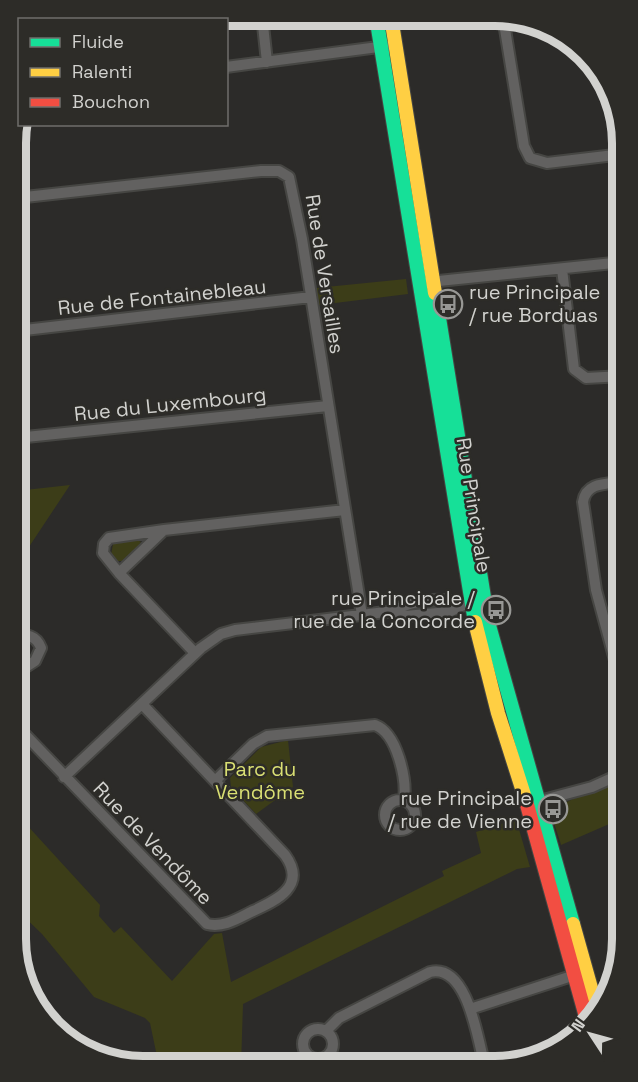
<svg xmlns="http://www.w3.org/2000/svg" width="638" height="1082" viewBox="0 0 638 1082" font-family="'Space Grotesk',sans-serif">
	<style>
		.green { fill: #3c3d18 }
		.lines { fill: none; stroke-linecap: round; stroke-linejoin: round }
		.street-casing { stroke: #464643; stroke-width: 14 }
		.fast-casing { stroke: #464643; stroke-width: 16 }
		.slow-casing { stroke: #464643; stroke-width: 16 }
		.jam-casing { stroke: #464643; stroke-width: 16 }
		.street { stroke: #626160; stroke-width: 10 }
		.fast { stroke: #16e098; stroke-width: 14 }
		.slow { stroke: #ffcf43; stroke-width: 14 }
		.jam { stroke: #f24e42; stroke-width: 14 }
		.labels { text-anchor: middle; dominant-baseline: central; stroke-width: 5; stroke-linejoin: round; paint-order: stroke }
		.street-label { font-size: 20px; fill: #d2d2cf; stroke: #2d2c28 }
		.poi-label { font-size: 20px; fill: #d2d2cf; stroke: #2d2c28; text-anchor: end }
		.park-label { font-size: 20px; fill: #d9df73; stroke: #2d2c28 }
		.rim { fill: none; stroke: #d2d2cf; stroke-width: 8 }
	</style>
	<rect width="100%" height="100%" fill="#2c2b29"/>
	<path class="green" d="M406,279L408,294L319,305L316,288Z
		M70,485L15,568L16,491Z
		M137,540L141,542L139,545L122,561H117L111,555L113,544Z
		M288,740L293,787L256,814L231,787L230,778L261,747Z
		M623,781V818L561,845C559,836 552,822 553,813C554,802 610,787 623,781Z
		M15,812L100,905L99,916L114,933L121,927L172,981L214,934L222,933L231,982L444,876L442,871L481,853L476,832L516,819L530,867L517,869L243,1004L241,1066H159L150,1023L145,1018L94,997L42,934L15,908Z"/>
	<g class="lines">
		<g class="street-casing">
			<path id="street" d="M262,16L267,62
				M503,17L524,146L530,158L547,163L623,154
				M226,67L386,46
				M16,198L261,171H279L289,177L302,239L362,615
				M562,269L574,369L586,378L623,376
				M429,282L623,262
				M16,331L311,297
				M16,438L328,406
				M119,573L103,553L104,544L109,538L164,530
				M394,611L405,616L449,612L466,604
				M195,653L119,573L164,530L345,510
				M15,674L35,661L41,648C37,637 26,631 15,640
				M623,690L596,590L583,502C586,482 606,484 623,482
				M15,724L207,924C223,928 237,919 251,912C275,901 308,887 285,855L142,704
				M64,777L201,648L221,634L235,630L394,611C409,601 444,595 460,605
				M215,781L253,744L267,736L375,725C397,733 407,779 404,800
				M385 815a15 15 0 1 1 30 0a15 15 0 1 1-30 0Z
				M532,803L592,787L623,773
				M470,1009L581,973
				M303 1044a15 15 0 1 1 30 0a15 15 0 1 1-30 0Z
				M326,1031L339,1018L430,972C468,963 478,1041 485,1067"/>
		</g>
		<g class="fast-casing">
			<path id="fast" d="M376,16L475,622
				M435,293L488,622L573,924"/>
		</g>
		<g class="slow-casing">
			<path id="slow" d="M391,17L435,293
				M475,622L498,713L526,801
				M573,924L598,1013"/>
		</g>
		<g class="jam-casing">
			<path id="jam" d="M526,801L588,1024"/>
		</g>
		<use href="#street" class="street"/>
		<use href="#fast" class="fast"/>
		<use href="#slow" class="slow"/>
		<use href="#jam" class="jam"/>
	</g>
	<defs>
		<g id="bus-ring" transform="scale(1.5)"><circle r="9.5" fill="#2d2c28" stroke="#989895" stroke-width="1.5"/><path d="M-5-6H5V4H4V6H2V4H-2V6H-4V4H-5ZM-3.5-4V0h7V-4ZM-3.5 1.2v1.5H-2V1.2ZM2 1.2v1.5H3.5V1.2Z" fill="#989895"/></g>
	</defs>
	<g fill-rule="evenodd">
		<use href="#bus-ring" x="448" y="304"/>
		<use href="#bus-ring" x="496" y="610"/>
		<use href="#bus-ring" x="553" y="809"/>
	</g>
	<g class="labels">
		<g class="street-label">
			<text transform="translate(325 274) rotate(81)">Rue de Versailles</text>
			<text transform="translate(162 297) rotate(-6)">Rue de Fontainebleau</text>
			<text transform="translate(170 404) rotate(-6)">Rue du Luxembourg</text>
			<text transform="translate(474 505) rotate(81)">Rue Principale</text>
			<text transform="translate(153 843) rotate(46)">Rue de Vendôme</text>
		</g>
		<g class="poi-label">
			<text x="469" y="292" text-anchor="start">rue Principale<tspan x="469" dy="23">/ rue Borduas</tspan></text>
			<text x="475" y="598">rue Principale /<tspan x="475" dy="23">rue de la Concorde</tspan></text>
			<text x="532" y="798">rue Principale<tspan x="532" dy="23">/ rue de Vienne</tspan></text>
		</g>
		<g class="park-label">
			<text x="260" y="769">Parc du<tspan x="260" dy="23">Vendôme</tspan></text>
		</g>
	</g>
	<path d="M0 0H638V1082H0ZM143 26H495A117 117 0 0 1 612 143V939A117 117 0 0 1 495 1056H143A117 117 0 0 1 26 939V143A117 117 0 0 1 143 26Z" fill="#2d2c28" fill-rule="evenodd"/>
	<path class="rim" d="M143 26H495A117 117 0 0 1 612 143V939A117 117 0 0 1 495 1056H143A117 117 0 0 1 26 939V143A117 117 0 0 1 143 26Z"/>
	<rect x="18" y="18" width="210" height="108" fill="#2d2c28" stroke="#6f6e6b" stroke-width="1.5"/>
	<rect x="30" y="38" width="30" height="9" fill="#16e098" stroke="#6f6e6b" stroke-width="1.5"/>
	<text x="72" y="48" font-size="18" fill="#d2d2cf">Fluide</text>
	<rect x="30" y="68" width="30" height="9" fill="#ffcf43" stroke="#6f6e6b" stroke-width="1.5"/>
	<text x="72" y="78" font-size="18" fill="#d2d2cf">Ralenti</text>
	<rect x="30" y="98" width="30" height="9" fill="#f24e42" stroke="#6f6e6b" stroke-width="1.5"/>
	<text x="72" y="108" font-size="18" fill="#d2d2cf">Bouchon</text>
	<g transform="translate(590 1034) rotate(306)" stroke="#2d2c28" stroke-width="4.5" paint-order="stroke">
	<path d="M0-4.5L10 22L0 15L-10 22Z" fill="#d2d2cf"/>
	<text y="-9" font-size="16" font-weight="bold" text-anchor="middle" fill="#d2d2cf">N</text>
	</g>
</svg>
